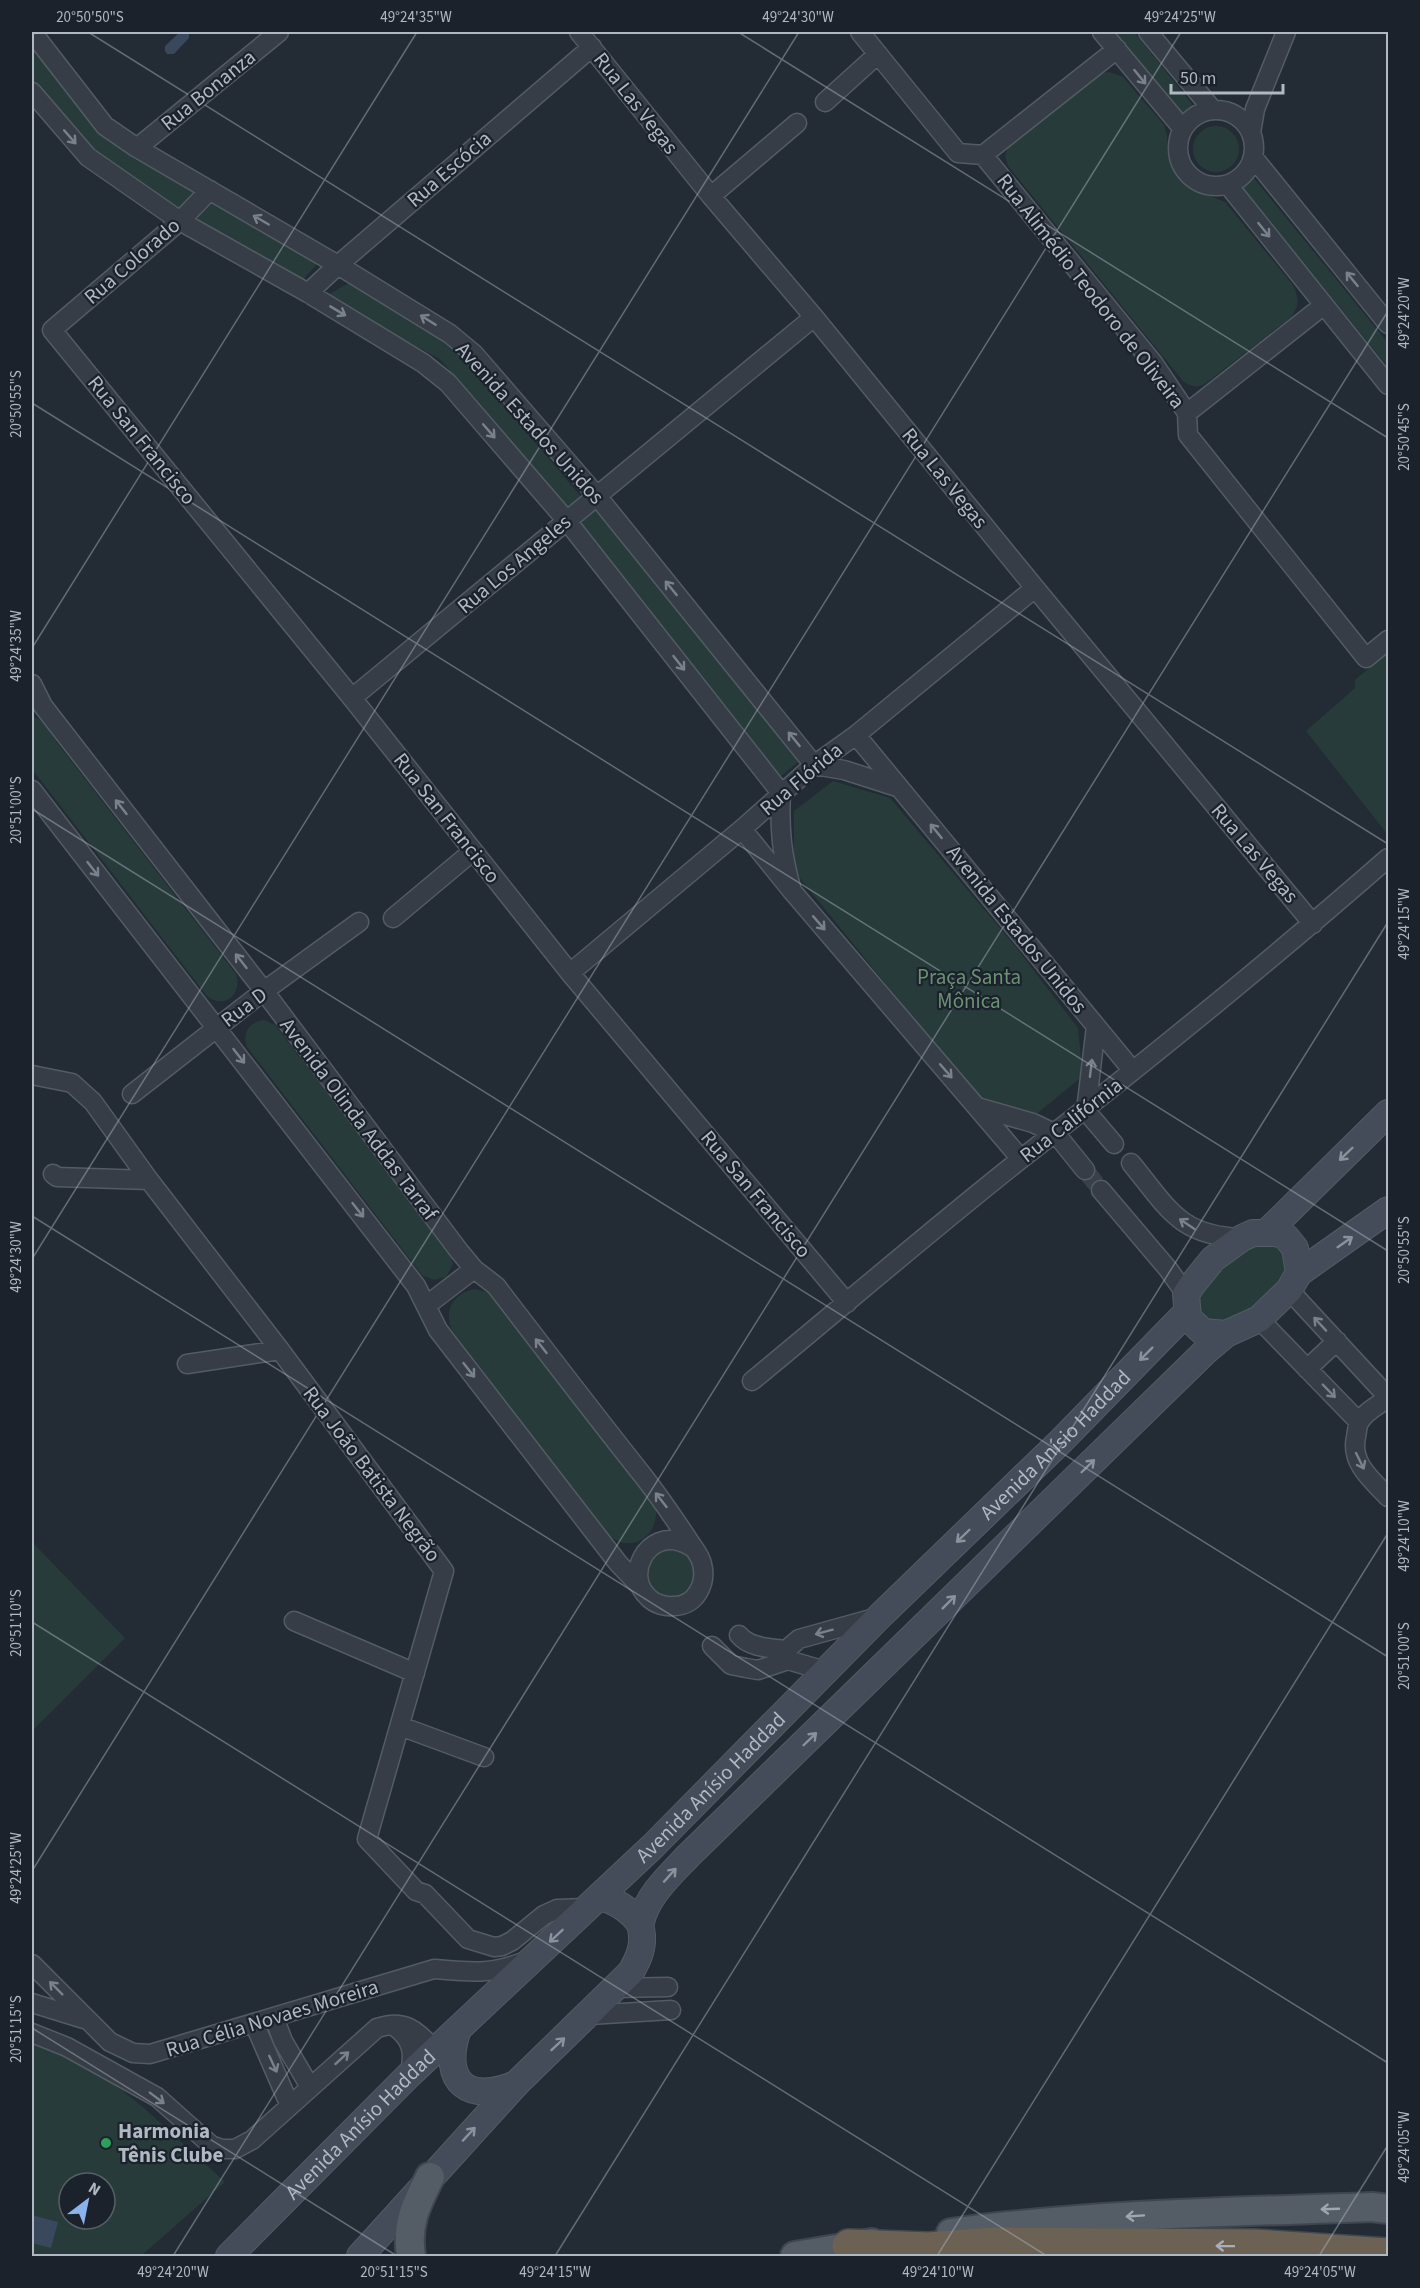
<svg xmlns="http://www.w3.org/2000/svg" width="1420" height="2288" viewBox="0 0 1420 2288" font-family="'Source Sans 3',sans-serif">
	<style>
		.green { fill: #283b3b; fill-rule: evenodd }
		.water { fill: #39485d }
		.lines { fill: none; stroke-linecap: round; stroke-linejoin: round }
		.street-tunnel { stroke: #38404a; stroke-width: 18; stroke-dasharray: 18 9; stroke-linecap: butt }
		.street-casing { stroke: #535b64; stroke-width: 21 }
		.secondary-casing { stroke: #535b64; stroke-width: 28 }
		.primary-casing { stroke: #3f4650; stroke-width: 32 }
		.highway-casing { stroke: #404851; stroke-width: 36 }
		.street { stroke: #363d46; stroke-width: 18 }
		.secondary { stroke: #444c59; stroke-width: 26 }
		.primary { stroke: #545c66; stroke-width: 28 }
		.highway { stroke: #6b6254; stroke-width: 33 }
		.oneway { stroke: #79818b }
		.oneway2 { stroke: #8a929e }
		.oneway3 { stroke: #9ea6b0 }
		.oneway4 { stroke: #a9afb8 }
		.ticks { fill: none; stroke: #b0b8c3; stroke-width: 1.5; stroke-opacity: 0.45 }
		.leisure-dot { fill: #2e9e5b; stroke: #1b222b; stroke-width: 2 }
		.labels { text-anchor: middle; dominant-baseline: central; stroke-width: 4.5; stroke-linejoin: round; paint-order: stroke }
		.street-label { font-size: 21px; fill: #b0b8c3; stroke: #1b222b }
		.park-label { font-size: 21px; fill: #6a9173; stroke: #1b222b }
		.poi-label { font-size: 21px; font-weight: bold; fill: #b0b8c3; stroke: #1b222b; text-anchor: start }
		.neatline { fill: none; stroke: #b0b8c3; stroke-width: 2 }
		.ticks-label { font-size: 15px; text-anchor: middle; fill: #b0b8c3 }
	</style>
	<rect width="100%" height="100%" fill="#232b35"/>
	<path class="green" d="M1115,32H1134L1192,104L1190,113H1181Z
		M32,48L93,125L136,160L198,188L181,214L92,152L32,81Z
		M1109,72L1123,77L1164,125L1167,136L1168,156L1176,174L1182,182L1190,188L1225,202L1292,284C1299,296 1300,307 1290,318L1206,383C1198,388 1190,387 1183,381L1008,166L1005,155L1009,146L1100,73Z
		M1193 149a23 23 0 1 1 46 0a23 23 0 1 1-46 0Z
		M1250,176L1253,177L1388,343V367L1240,184L1244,177Z
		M218,198L318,263L300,283L194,221Z
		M349,283L455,347L582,498L568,513L440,359L324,297Z
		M595,504L798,762L781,776L573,522Z
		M1388,652V835L1306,731L1355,688V680Z
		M32,716L45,722L58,744L236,974C243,994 224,1010 207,996L32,769Z
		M833,781L890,798L1015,946L1078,1028L1083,1076L1035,1115L980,1100L794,871V811Z
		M264,1020L275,1025L448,1250L453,1264L446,1277L434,1280L422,1275L247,1047C242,1033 249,1022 264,1020Z
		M1266,1243L1281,1248C1283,1253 1286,1260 1286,1265C1286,1276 1276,1285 1270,1292C1259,1303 1248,1314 1233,1319C1218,1325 1195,1321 1198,1300C1199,1292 1208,1284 1213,1278C1226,1261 1244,1247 1266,1243Z
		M475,1289L490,1293L656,1507C659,1539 628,1556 605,1532L452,1330C443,1310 454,1293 475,1289Z
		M32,1542L125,1638L32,1731Z
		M646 1573a25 25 0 1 1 50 0a25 25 0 1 1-50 0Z
		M32,2037L87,2063L143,2107L225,2182L141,2256H32ZM69,2183H105V2219H69Z"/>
	<path class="water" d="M180,32H189V38L174,54H167L165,51V46Z
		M32,2215L58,2222L51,2248L32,2243Z"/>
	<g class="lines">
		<path class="street-tunnel" d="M1085,1170L1101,1190"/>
		<g class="street-casing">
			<path id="street" d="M32,32L105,126L137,148L338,265L450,334L474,354L597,496L814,765L844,770L900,788
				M579,32L711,196L814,317L1035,588L1313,924
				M860,32L958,153L983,155L1154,364L1187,413L1188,435L1366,658L1388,640
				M1102,32L1183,129
				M1148,32L1213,110
				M32,92L88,157L180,221L308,293L423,363L448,383L567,521L781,793C779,829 782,856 792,891
				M825,102L878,54
				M1178 148a38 38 0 1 1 76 0a38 38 0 1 1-76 0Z
				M1251,133L1255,109L1286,32
				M137,148L279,32
				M983,155L1117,49
				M1253,157L1388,324
				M1228,185L1388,385
				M210,190L180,221L52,330L352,698L570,973L847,1303
				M711,196L797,123
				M308,293L338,265L592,47
				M1187,413L1324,305
				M32,684L43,706L264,991L459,1251L474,1269L496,1286C545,1350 594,1414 644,1477C661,1499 676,1521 691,1544C695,1550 701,1557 702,1564C707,1583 696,1606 674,1606C665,1607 655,1604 649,1598C623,1575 648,1530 681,1542C685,1543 690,1546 693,1548
				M352,698L814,317
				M856,735L1133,1071
				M32,790L416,1286L438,1330L618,1563L640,1586
				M742,829L792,891L1021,1159
				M393,918L473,851
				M570,973L742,829L814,765L856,735L1035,588
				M1096,1026L1086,1111L1114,1144
				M32,1075L72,1083L93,1102L149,1180L280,1350L444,1571L367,1839L416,1891L425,1894L468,1939L494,1947L502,1946L512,1941L544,1915L557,1909L586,1908
				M132,1094L264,991L359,922
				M977,1107L1033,1123L1056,1134L1085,1170
				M1131,1163C1168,1208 1179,1236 1242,1238
				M53,1174L57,1177L149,1180
				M1101,1190L1168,1269L1186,1294
				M1289,1290L1388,1397
				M427,1305L474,1269
				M1259,1319L1359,1422
				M187,1364L280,1350
				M1307,1369L1337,1341
				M752,1381C842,1307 930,1231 1021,1159C1146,1062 1269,962 1388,858
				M1388,1398C1379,1405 1364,1412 1359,1423C1357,1426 1357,1433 1356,1437C1350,1463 1372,1480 1388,1497
				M294,1621L415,1673
				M739,1635C750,1648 770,1648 786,1650L799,1639L878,1617
				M712,1646L731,1665L746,1668L758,1670L788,1660L825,1671
				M400,1726L484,1757
				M32,1964L110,2042L133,2053L150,2054L434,1969C472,1972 489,1975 526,1961
				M614,1988L668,1987
				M32,2003L87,2020
				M589,2015L671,2010
				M274,2017L283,2041L310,2087
				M254,2023L290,2106
				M394,2026C413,2039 414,2053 410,2074
				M32,2033L67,2047L157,2097L211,2145L222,2149H235L252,2140L377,2028C406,2018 416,2031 436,2051"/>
		</g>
		<g class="secondary-casing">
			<g id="secondary">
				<path d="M1267,1232L1388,1113"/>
				<path d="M1299,1273L1388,1210"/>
				<path d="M599,1897C617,1901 630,1910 640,1924"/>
				<path d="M457,2032C441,2083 469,2104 516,2084"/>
				<path id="s1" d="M229,2256L410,2074L653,1846L880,1616L1061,1441L1187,1312"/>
				<path d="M360,2256L516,2084L631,1972C637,1961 643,1950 642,1936C642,1932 640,1927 641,1922C647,1896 670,1875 688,1856L1207,1350L1226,1334L1259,1319L1289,1290L1299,1273L1295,1248L1286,1237L1277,1233H1253L1242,1238L1213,1259L1192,1285L1186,1294L1188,1318L1203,1332L1226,1334"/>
			</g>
		</g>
		<g class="primary-casing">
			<path id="primary" d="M951,2233C1090,2214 1232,2212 1372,2207L1388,2209
				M411,2256C406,2224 416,2205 430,2177
				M795,2256L872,2243"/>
		</g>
		<g class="highway-casing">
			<path id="highway" d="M849,2246L929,2249L993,2244L1255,2246L1388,2255"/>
		</g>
		<use href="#street" class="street"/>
		<use href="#secondary" class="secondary"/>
		<use href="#primary" class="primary"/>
		<use href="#highway" class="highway"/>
	</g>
	<defs><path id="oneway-shaft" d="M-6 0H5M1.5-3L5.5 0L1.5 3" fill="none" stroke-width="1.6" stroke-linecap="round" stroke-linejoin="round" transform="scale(1.5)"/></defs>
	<g class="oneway">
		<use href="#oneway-shaft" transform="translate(1140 77) rotate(51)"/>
		<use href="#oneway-shaft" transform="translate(70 137) rotate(49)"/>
		<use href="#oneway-shaft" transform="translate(261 220) rotate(-150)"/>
		<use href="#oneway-shaft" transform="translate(1264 230) rotate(51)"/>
		<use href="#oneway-shaft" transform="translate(1352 279) rotate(-129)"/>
		<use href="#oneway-shaft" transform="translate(338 311) rotate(31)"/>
		<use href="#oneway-shaft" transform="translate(428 320) rotate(-148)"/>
		<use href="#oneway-shaft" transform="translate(489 431) rotate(49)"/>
		<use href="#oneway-shaft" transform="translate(671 588) rotate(-129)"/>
		<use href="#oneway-shaft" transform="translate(679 663) rotate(52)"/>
		<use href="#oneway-shaft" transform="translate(794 739) rotate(-129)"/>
		<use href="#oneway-shaft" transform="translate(121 807) rotate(-128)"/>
		<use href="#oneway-shaft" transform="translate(936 831) rotate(-129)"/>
		<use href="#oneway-shaft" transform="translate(93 869) rotate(52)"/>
		<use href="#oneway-shaft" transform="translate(819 923) rotate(49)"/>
		<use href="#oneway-shaft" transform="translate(241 961) rotate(-128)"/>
		<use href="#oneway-shaft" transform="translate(239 1056) rotate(52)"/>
		<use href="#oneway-shaft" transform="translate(1091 1068) rotate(-83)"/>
		<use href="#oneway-shaft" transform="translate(946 1071) rotate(49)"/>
		<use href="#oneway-shaft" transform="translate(358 1210) rotate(52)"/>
		<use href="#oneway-shaft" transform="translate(1187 1224) rotate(-146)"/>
		<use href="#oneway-shaft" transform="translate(1320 1324) rotate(-133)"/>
		<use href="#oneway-shaft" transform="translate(541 1346) rotate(-128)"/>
		<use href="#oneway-shaft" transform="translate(469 1370) rotate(52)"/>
		<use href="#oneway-shaft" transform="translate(1329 1391) rotate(46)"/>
		<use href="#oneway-shaft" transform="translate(1360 1461) rotate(64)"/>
		<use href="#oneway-shaft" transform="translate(661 1500) rotate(-128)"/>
		<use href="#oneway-shaft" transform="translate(824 1632) rotate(165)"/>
		<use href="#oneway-shaft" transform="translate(56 1988) rotate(-135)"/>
		<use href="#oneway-shaft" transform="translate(342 2058) rotate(-42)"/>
		<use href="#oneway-shaft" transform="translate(273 2064) rotate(65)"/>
		<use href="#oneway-shaft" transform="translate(157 2098) rotate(37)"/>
	</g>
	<g class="oneway2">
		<use href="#oneway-shaft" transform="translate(1346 1154) rotate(136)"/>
		<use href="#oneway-shaft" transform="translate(1345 1242) rotate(-35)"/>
		<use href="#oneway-shaft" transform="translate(1146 1354) rotate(135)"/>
		<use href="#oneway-shaft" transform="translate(1088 1466) rotate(-44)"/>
		<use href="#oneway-shaft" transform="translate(963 1536) rotate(136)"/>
		<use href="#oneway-shaft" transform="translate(949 1602) rotate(-45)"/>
		<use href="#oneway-shaft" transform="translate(810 1739) rotate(-44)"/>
		<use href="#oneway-shaft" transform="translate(670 1875) rotate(-48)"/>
		<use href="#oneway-shaft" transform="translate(556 1936) rotate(137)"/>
		<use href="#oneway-shaft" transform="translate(558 2044) rotate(-43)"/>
		<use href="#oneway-shaft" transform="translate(469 2134) rotate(-47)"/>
	</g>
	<g class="oneway3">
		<use href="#oneway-shaft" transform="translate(1330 2209) rotate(178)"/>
		<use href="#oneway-shaft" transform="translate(1135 2216) rotate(176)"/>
	</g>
	<use class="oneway4" href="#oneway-shaft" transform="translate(1225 2246) rotate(-179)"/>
	<path class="ticks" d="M88,32L1388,844M738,32L1388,438M32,37L35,32M32,403L1388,1251M32,648L417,32M32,809L1388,1657M32,1216L1388,2063M32,1259L799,32M32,1622L1047,2256M32,1871L1181,32M32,2028L397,2256M173,2256L1388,311M555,2256L1388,922M937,2256L1388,1533M1319,2256L1388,2145"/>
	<circle class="leisure-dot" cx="106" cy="2143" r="6"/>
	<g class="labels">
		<g class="street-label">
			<text transform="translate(208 90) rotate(-39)">Rua Bonanza</text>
			<text transform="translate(636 103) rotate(52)">Rua Las Vegas</text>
			<text transform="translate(449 169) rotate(-41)">Rua Escócia</text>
			<text transform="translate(132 261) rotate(-41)">Rua Colorado</text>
			<text transform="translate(1091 291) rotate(52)">Rua Alimédio Teodoro de Oliveira</text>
			<text transform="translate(530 423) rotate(48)">Avenida Estados Unidos</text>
			<text transform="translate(142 440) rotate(51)">Rua San Francisco</text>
			<text transform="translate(945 478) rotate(51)">Rua Las Vegas</text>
			<text transform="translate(514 564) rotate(-40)">Rua Los Angeles</text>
			<text transform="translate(801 779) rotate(-40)">Rua Flórida</text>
			<text transform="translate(447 818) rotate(52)">Rua San Francisco</text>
			<text transform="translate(1255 853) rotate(50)">Rua Las Vegas</text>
			<text transform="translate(1017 929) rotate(51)">Avenida Estados Unidos</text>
			<text transform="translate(244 1007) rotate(-37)">Rua D</text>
			<text transform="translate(359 1119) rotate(53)">Avenida Olinda Addas Tarraf</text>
			<text transform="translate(1071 1120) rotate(-38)">Rua Califórnia</text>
			<text transform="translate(756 1194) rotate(50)">Rua San Francisco</text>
			<text stroke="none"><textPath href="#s1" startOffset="1158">Avenida Anísio Haddad</textPath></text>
			<text transform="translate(372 1474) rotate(53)">Rua João Batista Negrão</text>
			<text stroke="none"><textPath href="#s1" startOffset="672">Avenida Anísio Haddad</textPath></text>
			<text transform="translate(272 2018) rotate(-17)">Rua Célia Novaes Moreira</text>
			<text stroke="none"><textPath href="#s1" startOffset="186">Avenida Anísio Haddad</textPath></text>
		</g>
		<g class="park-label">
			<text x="969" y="977">Praça Santa<tspan x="969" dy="24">Mônica</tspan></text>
		</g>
		<g class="poi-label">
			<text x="118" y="2131">Harmonia<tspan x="118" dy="24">Tênis Clube</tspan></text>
		</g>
	</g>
	<rect width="1420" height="2288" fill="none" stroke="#1b222b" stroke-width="66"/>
	<g transform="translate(87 2201) rotate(32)"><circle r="28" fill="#1b222b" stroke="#575e68" stroke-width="1.5"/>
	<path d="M0-4.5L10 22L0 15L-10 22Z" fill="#8cb2ec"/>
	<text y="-9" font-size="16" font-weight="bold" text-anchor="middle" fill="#b0b8c3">N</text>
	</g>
	<path d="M1171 84v9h112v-9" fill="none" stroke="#b0b8c3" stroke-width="3"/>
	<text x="1180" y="84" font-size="18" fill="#b0b8c3" stroke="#1b222b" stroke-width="4.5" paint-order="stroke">50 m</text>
	<rect x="33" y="33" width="1354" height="2222" class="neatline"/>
	<g class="ticks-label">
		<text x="90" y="22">20°50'50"S</text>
		<text x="416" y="22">49°24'35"W</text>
		<text x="798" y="22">49°24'30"W</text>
		<text x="1180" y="22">49°24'25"W</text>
		<text transform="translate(1404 313) rotate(-90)" y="5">49°24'20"W</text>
		<text transform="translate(16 404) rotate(-90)" y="5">20°50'55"S</text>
		<text transform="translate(1404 437) rotate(-90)" y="5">20°50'45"S</text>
		<text transform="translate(16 646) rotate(-90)" y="5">49°24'35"W</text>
		<text transform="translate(16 810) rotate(-90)" y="5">20°51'00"S</text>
		<text transform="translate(1404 924) rotate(-90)" y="5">49°24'15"W</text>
		<text transform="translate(1404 1250) rotate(-90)" y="5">20°50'55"S</text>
		<text transform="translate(16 1257) rotate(-90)" y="5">49°24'30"W</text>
		<text transform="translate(1404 1536) rotate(-90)" y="5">49°24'10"W</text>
		<text transform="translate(16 1623) rotate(-90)" y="5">20°51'10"S</text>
		<text transform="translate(1404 1656) rotate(-90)" y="5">20°51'00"S</text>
		<text transform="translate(16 1868) rotate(-90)" y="5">49°24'25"W</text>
		<text transform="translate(16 2029) rotate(-90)" y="5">20°51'15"S</text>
		<text transform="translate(1404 2147) rotate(-90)" y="5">49°24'05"W</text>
		<text x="173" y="2277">49°24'20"W</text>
		<text x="394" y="2277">20°51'15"S</text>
		<text x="555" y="2277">49°24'15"W</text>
		<text x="938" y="2277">49°24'10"W</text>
		<text x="1320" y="2277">49°24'05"W</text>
	</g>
</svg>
